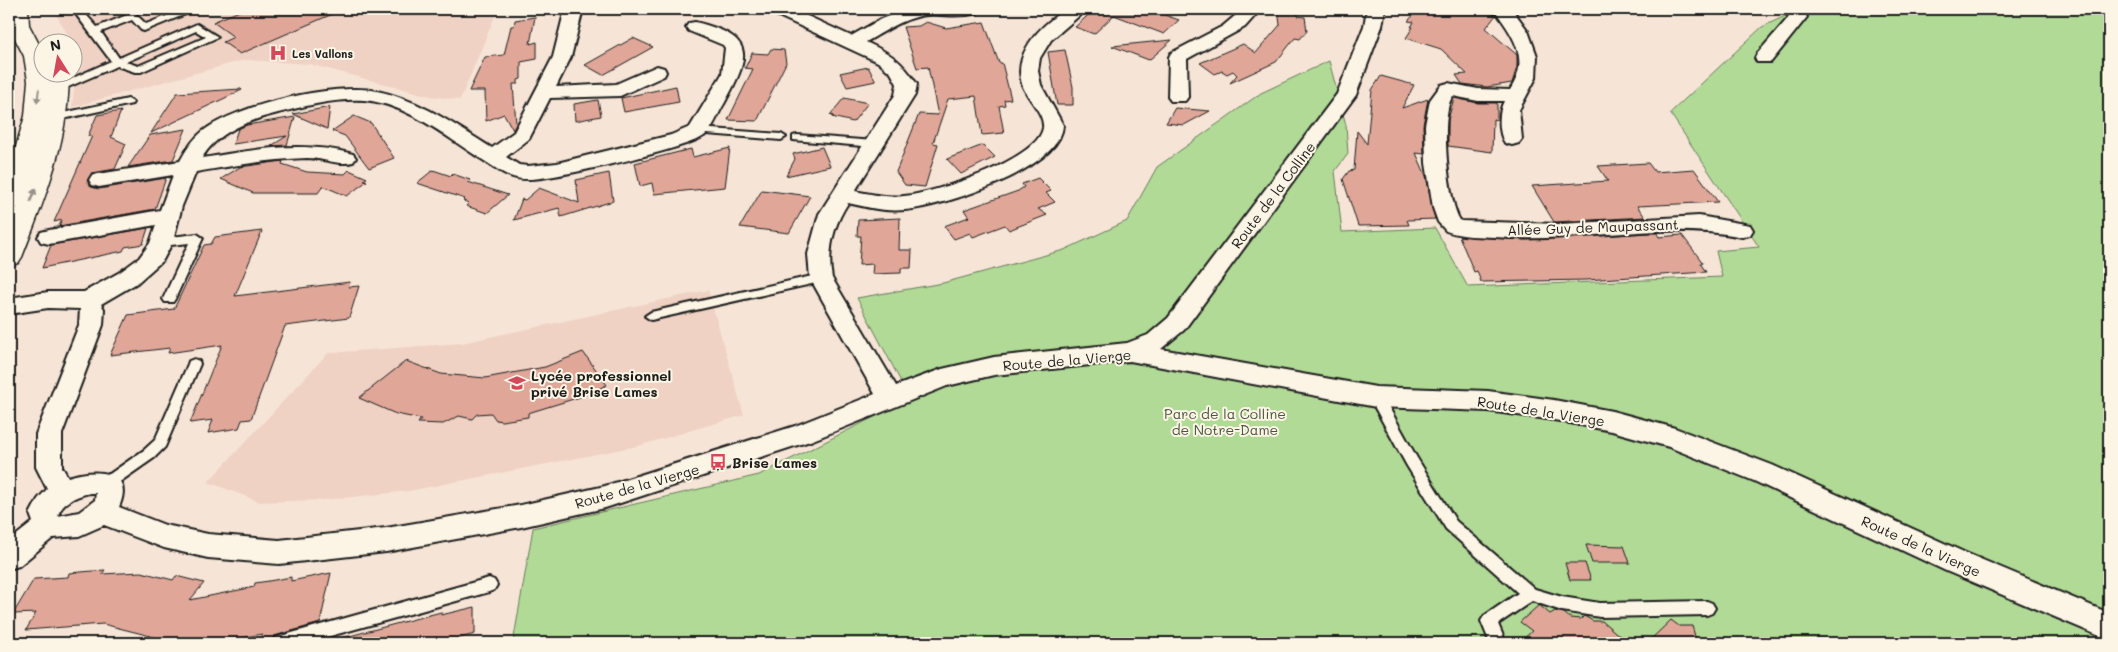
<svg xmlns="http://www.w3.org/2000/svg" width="2118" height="652" viewBox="0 0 2118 652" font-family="Mali,sans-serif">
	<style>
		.built { fill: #efd2c4 }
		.green { fill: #b1da97; stroke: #667b5a }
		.building { fill: #e0a799; stroke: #1c1c1c }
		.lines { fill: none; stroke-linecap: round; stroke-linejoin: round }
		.lane-casing { stroke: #1c1c1c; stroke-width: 4 }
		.street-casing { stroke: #1c1c1c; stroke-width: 4 }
		.secondary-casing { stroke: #1c1c1c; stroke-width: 3 }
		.lane { fill: #fcf5e5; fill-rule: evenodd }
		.street { fill: #fcf5e5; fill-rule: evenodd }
		.secondary { fill: #fcf5e5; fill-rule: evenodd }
		.oneway { fill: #97938b }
		.labels { text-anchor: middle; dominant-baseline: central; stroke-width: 4; stroke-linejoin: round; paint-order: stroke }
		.far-poi-label { font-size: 11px; font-weight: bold; fill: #1c1c1c; stroke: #fcf5e5; text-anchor: start }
		.street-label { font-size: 14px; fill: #1c1c1c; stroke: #fcf5e5 }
		.poi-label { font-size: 14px; font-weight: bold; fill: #1c1c1c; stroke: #fcf5e5; text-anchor: start }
		.park-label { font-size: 14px; fill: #495541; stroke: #fcf5e5 }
	</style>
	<rect width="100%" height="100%" fill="#f6e5d6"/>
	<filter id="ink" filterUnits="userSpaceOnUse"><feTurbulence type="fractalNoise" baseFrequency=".02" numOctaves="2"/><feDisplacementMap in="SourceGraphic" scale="10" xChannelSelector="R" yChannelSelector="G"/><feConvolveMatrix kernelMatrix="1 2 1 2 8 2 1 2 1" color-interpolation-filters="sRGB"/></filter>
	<g filter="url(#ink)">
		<path class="built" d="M53,9H498L460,100L430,96L309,64L244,60L72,107L77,65L72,42Z
			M708,290L744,415L638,446L409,491L324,500L260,502L208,482L328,353L462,343Z"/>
		<path class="green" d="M1800,9H2080L2109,14V643H513L533,528L759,475L910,399L857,298L943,283L1064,250L1127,221L1157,167L1261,93L1329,61L1346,125L1348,154L1335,171L1342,232L1435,228L1468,287L1722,277L1716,251L1759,247L1670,113L1762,27Z"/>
		<path class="building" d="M244,9H344L240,54L223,42L234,37L213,22Z
			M1095,9H1147L1179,20L1164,34L1114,15L1094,34L1075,27Z
			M1278,9H1297L1298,16L1305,17L1307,31L1300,39L1295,38L1276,62L1230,83L1237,75L1233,71L1227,74L1222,71L1215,74L1200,63L1243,44L1256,53L1280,25Z
			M1419,9H1476L1496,15L1486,28L1517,55V67L1512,83L1487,87L1462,84L1456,75L1467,74L1441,49L1406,38L1413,27H1411L1414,22L1408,21Z
			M535,17L530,44L537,42V59L521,62V79L518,80V84H513L516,124L513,130L504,114L486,121L485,91H469L485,57L504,55L511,26H514L515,20Z
			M926,22L946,28L984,22L999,63H1002L1011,99L1004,100L1005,105L999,106L1004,133L982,135L976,96L948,99L933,143L938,144L925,187L905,185L896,172L919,114L938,115L928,67L917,68L903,27L919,26Z
			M633,38L653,47L603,75L585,65Z
			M1172,40L1149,60L1112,46Z
			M771,49L784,50L786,63L757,121L728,120L753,69L745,68L752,53L768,54Z
			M1065,50L1073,87V105H1057L1048,52Z
			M868,67L876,81L847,87L840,73Z
			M1381,76L1414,85L1402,108L1428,99L1423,125L1424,154L1416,153L1426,176L1435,219L1407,220L1409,225L1358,226L1343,179L1349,171L1354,170L1357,131L1367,144L1372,90Z
			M676,86L679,102L624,112L621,98Z
			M241,89L242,90L151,133L177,93Z
			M844,98L868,103L853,122L832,117L834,116L830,115Z
			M1454,98L1478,103H1497V120L1493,119L1492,152L1448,146V120Z
			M598,100L601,116L575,121L574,104Z
			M330,107L327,129L293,114Z
			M1175,108L1210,111L1184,125L1166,123Z
			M121,111L111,137L126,144L115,169L92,173L87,181L91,187L99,189L166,178L155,209L59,226L62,220L54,222L92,136H88L97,115Z
			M354,116L371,123L394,158L369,168L345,136L332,131Z
			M295,117L287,145L271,146L287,136L233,144L238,129L247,125Z
			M186,129L173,160L128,167L150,135Z
			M983,145L995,157L961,174L947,159Z
			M822,147L830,166L786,176L795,159L793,154Z
			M730,148L725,187L654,194L652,183L640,186L635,163L691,149L693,157Z
			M283,161L282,164L307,172L345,174L349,170L367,178L364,180L367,181L347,196L323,186L318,193H253L221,179L240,167Z
			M1648,163L1655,172L1694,169L1718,202L1637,206L1645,217L1554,222L1532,186L1608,181L1598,166Z
			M433,170L451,176L453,174L470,180L468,182L508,195L487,213L466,206L469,203L463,201L465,199L417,183Z
			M609,173L613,201L561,217L559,208L514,220L522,199L525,200L539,188L579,203L576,180Z
			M1038,178L1051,191L1046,193L1055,202L1038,209L1047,215L1009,230L1005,225L973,237L970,233L954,239L944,226L969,217L964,210L1018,191L1024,187L1022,184Z
			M762,190L810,196L789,233L740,227Z
			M900,218L899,250H912L911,268H901V273L872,274L873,264L859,265L861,236H857L858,220Z
			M148,228L143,244L125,247L123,251L42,268L51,245Z
			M262,231L235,296L350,282L349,287L359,286L349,318L285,326L251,419L242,420L239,428L208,433L213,420L190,423L222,345L168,353L170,348L110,355L128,315L174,309L204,245L211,244L215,237Z
			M1650,233H1657L1659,237L1682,235L1703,263H1700L1706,272L1586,280L1481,282L1477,271L1474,272L1459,236L1526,240Z
			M583,352L607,385L580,397L528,413V417L502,421L496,420L491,413L477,414L472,419L459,416L443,424L418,423L421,419L396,414L359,398L406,361L441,374L485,378L545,367Z
			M1586,545L1624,546L1630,563H1592Z
			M1565,563H1585L1591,580H1570Z
			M105,570L102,574L141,572L173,580L176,576L204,583L190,600L254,587L255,583L269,581L291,577V581L331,573L320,623L274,636L271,643H263L262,634L213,643H178L103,624L26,630L36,613L13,614L34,579L68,577L69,573Z
			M1539,605L1550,614L1555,611L1564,613L1570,618L1581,619L1584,616L1593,621H1602L1628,643H1519L1532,631L1520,622Z
			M475,607V634L452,640V643H343L342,638L441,612V615Z
			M1671,620L1679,626H1692L1697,643H1647Z"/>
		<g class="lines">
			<g class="lane-casing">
				<path id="lane" d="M72,9H81L97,27L127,15L121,9H130L146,24L174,13L170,9H180L186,14L144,31L141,30L132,20L101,32L119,58L197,24L218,37L141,72H135L117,66L59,91L54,88L55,86L111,61ZM196,31L206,37L138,66L126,62Z
					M2102,9H2109V12L2104,11Z
					M128,99L133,102L132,104L49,122L44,119L49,116Z
					M698,128L781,134L786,137L781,140L694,133L693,131Z
					M797,135L874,141L879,144L874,147L793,140V136Z
					M197,234L203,238L175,299L173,302H165L163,299L189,243L162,246L156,242L162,238Z
					M821,274L825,275L827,278L825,281L651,320L645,316L651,312Z
					M194,359L199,361L200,364L165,447L154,458L111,488L106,490L101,488L99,484L101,480L144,450L155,440L188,364L189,361Z
					M1376,392L1381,393L1417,458L1456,521L1535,589L1562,597L1600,603L1707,601L1712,603L1715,608L1712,613L1707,615L1600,617L1562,611L1532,601L1498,624L1506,643H1490L1481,621L1484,616L1518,593L1446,529L1407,466L1369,397L1371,393Z
					M489,578L494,580L497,585L494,590L489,592L305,643H273L275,638L281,636Z"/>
			</g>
			<g class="street-casing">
				<path id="street" d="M565,9H583L571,57L556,87L616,84L657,66L664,68L666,72L664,76L620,96L550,98L529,139L506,157L519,165L528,166L557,163L671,135L690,127L722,74L725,48L723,45L689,31L686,27L689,23L695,22C756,37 751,55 724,104C718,113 713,130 704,136C686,149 554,179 529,179C508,180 495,167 478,157C444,135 406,104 364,100C335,98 306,106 278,113C250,120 218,131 202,158C253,150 302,140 353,154L356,158L353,162C338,166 323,158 307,158C270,159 233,166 196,172L182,206L173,241L163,260L137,283L101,304L104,309L103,325L62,434V467L68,477C93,469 136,468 119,507L165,525L208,534L279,540L386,528L521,505L605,486L795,426L875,394L810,278L808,254L819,214L895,95L897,84L891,73L878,62L772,13L769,9H792L851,36L881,19L907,9H980L977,13C959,18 945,14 927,15C905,17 884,32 866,42C891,54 901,60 917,84L915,95L855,191C871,194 888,198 904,196C933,194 1038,160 1043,128C1045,113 1026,98 1022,84C1014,58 1033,34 1052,19C1056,16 1062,10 1068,9C1073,7 1081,9 1087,9L1051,40L1040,58L1038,71L1041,85L1063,125C1061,170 941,207 905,210C885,212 866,207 848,203C833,226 827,251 832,278L896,386L942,369L994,357L1127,343L1148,335L1168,318L1337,94L1364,26L1367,9H1385L1382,26L1356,95L1184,330L1161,349L1376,387L1488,391L1554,400L1612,411L1675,428L1772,465L1966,553L2109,613V640L1946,571L1754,481L1669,447L1612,431L1554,420L1488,411L1376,407L1130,361L994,375L947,386L813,440L605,508L521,527L386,552L279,564L208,558L164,548L104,525L79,536L53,538L19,566L9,569V541L33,522L30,514L38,499L47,489L36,467V434L79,325L80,309L48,308L9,314V298L48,292H84L120,272L139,258L150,243L156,225L49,244L41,242L38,237L41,232L49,230L160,210L173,175L99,187L92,185L89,180L92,175L180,161C186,150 193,139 203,131C236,105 336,82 377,91C420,100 455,125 492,148L514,132L553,57ZM96,493L95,500L79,512L58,516C61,502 82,492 96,493Z
					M1243,9H1261L1245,27L1187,59L1188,97L1185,101H1171L1168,97L1169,57L1171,53L1223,26Z
					M1494,9H1512L1528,31L1537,56L1536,78L1519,110L1522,139L1519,143L1512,145L1505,143C1498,133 1498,112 1504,101H1478L1453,96C1439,111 1448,208 1461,221L1560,224L1699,216L1750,225L1753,230L1750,235L1742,237C1661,220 1577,244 1495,237C1479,236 1462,237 1446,231L1438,222L1433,208L1426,163L1425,125L1430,100L1441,85L1448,83L1478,89L1510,90C1531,58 1513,36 1494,9Z
					M1783,9H1801L1807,17L1771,62H1757L1755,58L1757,54L1789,17Z"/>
			</g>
			<g class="secondary-casing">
				<path id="secondary" d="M9,9H28L29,25L42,50V72H69C69,139 46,196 22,257L18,263L9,266V226L17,207L9,209V170L25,116L28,81L24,56L9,27Z"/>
			</g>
			<use href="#lane" class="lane"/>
			<use href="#street" class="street"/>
			<use href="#secondary" class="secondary"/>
		</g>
		<defs><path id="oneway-solid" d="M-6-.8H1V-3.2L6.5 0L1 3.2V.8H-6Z" transform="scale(1.25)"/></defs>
		<g class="oneway">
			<use href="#oneway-solid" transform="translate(38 96) rotate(97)"/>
			<use href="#oneway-solid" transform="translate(33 195) rotate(-69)"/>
		</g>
	</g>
	<defs>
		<g id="hospital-bare" transform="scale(1.35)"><path d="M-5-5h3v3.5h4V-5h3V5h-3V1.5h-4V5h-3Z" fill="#d1495b" stroke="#fcf5e5" stroke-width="2.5" paint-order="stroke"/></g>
		<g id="school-bare" transform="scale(1.35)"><path d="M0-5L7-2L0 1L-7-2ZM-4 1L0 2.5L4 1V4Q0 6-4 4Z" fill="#d1495b" stroke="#fcf5e5" stroke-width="2.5" paint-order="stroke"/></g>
		<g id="bus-bare" transform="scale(1.35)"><path d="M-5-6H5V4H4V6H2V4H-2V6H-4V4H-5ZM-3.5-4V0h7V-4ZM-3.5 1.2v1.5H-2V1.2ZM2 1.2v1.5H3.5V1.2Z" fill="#d1495b" stroke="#fcf5e5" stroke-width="2.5" paint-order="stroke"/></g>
	</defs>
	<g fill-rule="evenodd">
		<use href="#hospital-bare" x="278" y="53"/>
		<use href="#school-bare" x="517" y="383"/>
		<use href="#bus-bare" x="718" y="462"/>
	</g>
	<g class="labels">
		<g class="far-poi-label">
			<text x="292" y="53">Les Vallons</text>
		</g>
		<g class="street-label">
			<text transform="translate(1273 195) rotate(-53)">Route de la Colline</text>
			<text transform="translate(1593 227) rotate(-2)">Allée Guy de Maupassant</text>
			<text transform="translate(1067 360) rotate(-5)">Route de la Vierge</text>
			<text transform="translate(1541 411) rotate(9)">Route de la Vierge</text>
			<text transform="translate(637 486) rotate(-16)">Route de la Vierge</text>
			<text transform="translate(1921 546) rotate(24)">Route de la Vierge</text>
		</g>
		<g class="poi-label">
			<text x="531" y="375">Lycée professionnel<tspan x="531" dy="16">privé Brise Lames</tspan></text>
			<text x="732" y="462">Brise Lames</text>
		</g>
		<g class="park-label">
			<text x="1225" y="413">Parc de la Colline<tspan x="1225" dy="16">de Notre-Dame</tspan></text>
		</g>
	</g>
	<rect width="2118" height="652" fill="none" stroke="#fcf5e5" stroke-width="30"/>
	<rect x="15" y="15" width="2088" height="622" fill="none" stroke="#1c1c1c" stroke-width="2" filter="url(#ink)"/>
	<g transform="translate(58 58) rotate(349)"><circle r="24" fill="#fcf5e5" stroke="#a29e95"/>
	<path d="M0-4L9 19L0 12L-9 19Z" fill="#d1495b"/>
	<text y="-8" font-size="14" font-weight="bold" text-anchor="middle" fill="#1c1c1c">N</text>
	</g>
</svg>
